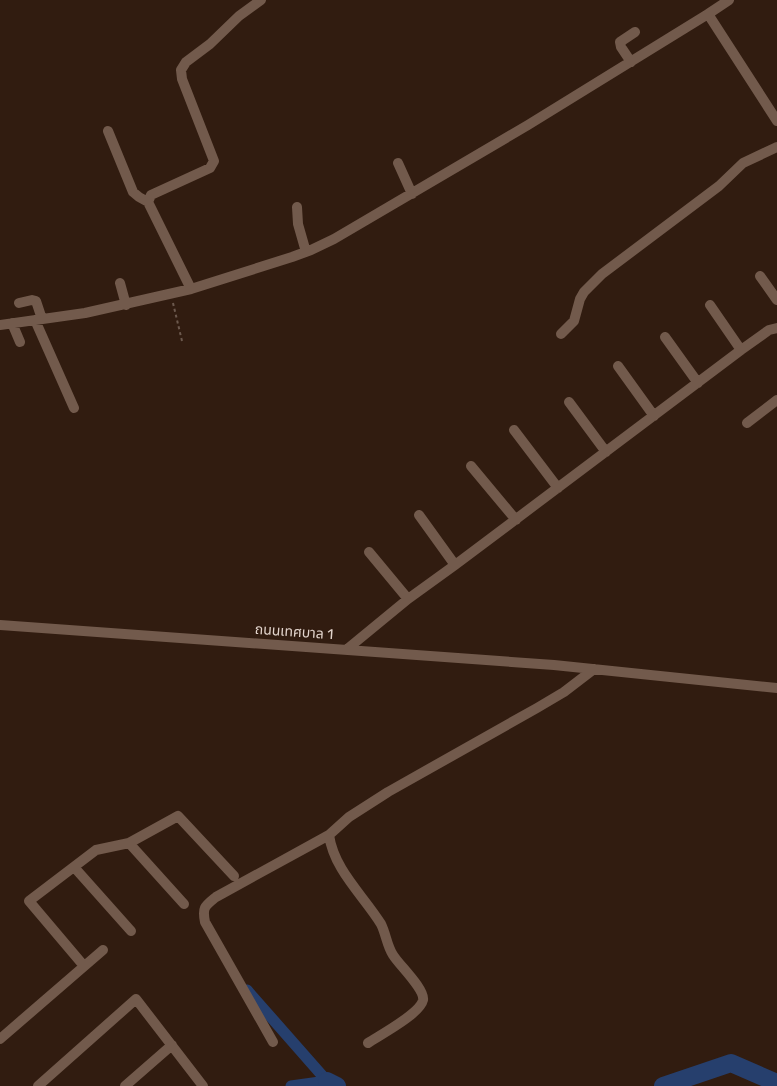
<svg xmlns="http://www.w3.org/2000/svg" width="777" height="1086" viewBox="0 0 777 1086" font-family="Rubik,'Noto Sans Thai',sans-serif">
	<style>
		.lines { fill: none; stroke-linecap: round; stroke-linejoin: round }
		.canal { stroke: #263f6d; stroke-width: 11 }
		.river { stroke: #263f6d; stroke-width: 18 }
		.path { stroke: #6c594e; stroke-width: 2; stroke-dasharray: 3 3; stroke-linecap: butt }
		.minor { stroke: #725a4c; stroke-width: 10 }
		.labels { text-anchor: middle; dominant-baseline: central; stroke-width: 3; stroke-linejoin: round; paint-order: stroke }
		.street-label { font-size: 14px; fill: #e2d4cc; stroke: #311c10 }
	</style>
	<rect width="100%" height="100%" fill="#311c10"/>
	<g class="lines">
		<path class="canal" d="M247,990L327,1081
			M291,1086L327,1081"/>
		<path class="river" d="M327,1081L337,1086
			M663,1086L731,1063L777,1083"/>
		<path class="path" d="M173,303L182,341"/>
		<path class="minor" d="M708,14L777,121
			M631,62L621,47L620,42L635,32
			M108,131L133,192L139,197L148,202
			M398,163L412,194
			M297,207L298,224L306,252
			M760,276L777,300
			M120,283L126,305
			M191,289L148,202L151,195L210,168L214,161L182,79L181,70L186,62L210,44L239,16L261,0
			M19,303L32,300L36,301L42,319
			M710,305L741,350
			M35,320L74,408
			M12,323L20,342
			M0,325L85,313L191,289L292,257L311,250L334,239L528,125L708,14L729,0
			M561,334L574,321L580,299L584,292L602,274L719,186L743,163L777,147
			M665,337L698,383
			M618,366L654,416
			M569,402L606,452
			M747,423L777,400
			M514,430L558,488
			M471,466L516,520
			M419,515L455,565
			M369,552L408,599
			M0,625L554,665L777,688
			M346,650L408,599L455,565L741,350L769,330L777,328
			M129,843L184,904
			M74,867L131,931
			M84,966L29,901L96,850L129,843L178,816L234,876
			M0,1039L103,950
			M273,1042L205,922C202,907 205,906 216,897L329,835
			M368,1043C380,1035 420,1014 423,1000C425,989 399,965 393,955C387,946 386,934 381,924C363,895 334,870 329,835L349,817L388,792L537,708L564,692L594,669
			M38,1086L136,999L203,1086
			M125,1086L172,1045"/>
	</g>
	<g class="labels">
		<g class="street-label">
			<text transform="translate(294 632) rotate(4)">ถนนเทศบาล 1</text>
		</g>
	</g>
</svg>
